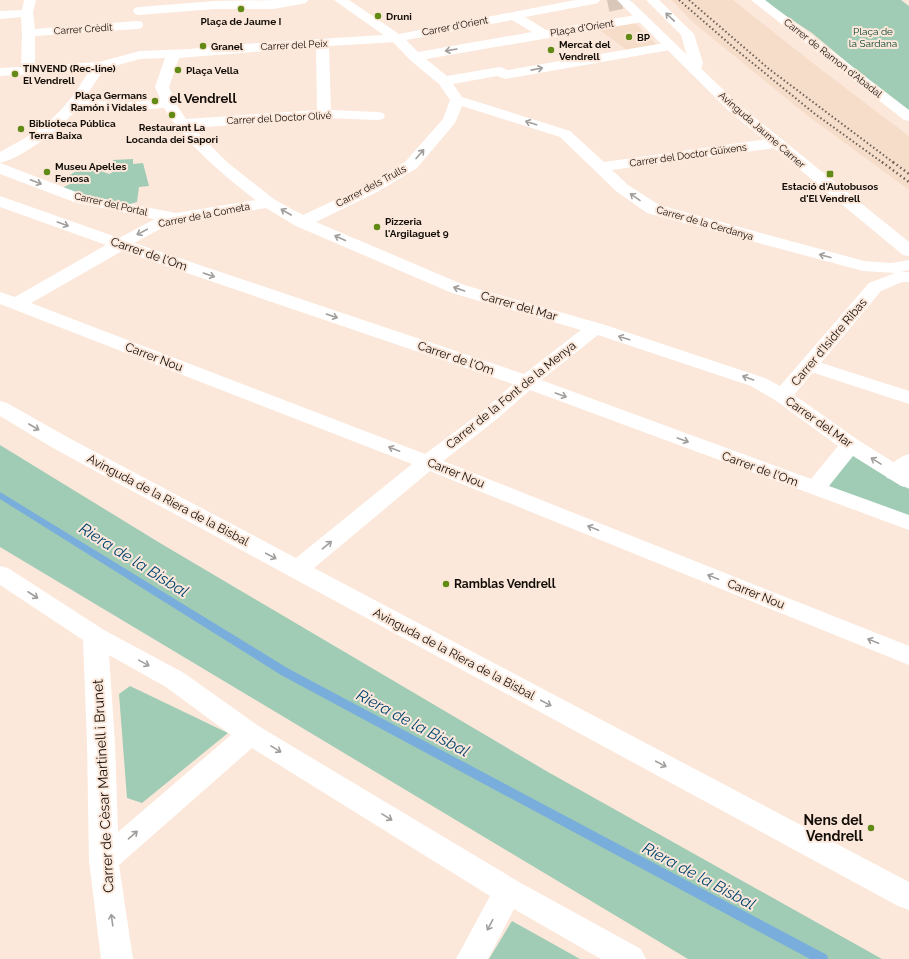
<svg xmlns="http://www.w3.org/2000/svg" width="909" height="959" viewBox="0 0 909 959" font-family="Raleway,sans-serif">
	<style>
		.built { fill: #f6ddc9 }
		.green { fill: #a0ccb5 }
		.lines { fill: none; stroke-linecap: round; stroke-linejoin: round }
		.stream { fill: #78addc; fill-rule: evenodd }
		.minor-tunnel { stroke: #d9c7ba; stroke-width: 14; stroke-dasharray: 14 7; stroke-linecap: butt }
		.pedestrian { fill: #fff; fill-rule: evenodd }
		.minor { fill: #fff; fill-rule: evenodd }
		.tertiary { fill: #fff; fill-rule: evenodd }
		.rail-far1 { stroke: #6b5f57; stroke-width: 2; stroke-dasharray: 1.5 2.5; stroke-linecap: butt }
		.rail { stroke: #6b5f57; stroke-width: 2.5; stroke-dasharray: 1.5 3; stroke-linecap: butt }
		.oneway { stroke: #a19e9c }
		.poi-dot { fill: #628a16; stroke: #fce8da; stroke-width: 1.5 }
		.labels { text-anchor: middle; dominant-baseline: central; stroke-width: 4; stroke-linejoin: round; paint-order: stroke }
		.far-poi-label { font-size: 10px; font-weight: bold; fill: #130d08; stroke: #fce8da; text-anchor: start }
		.far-street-label { font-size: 10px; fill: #130d08; stroke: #fce8da }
		.far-park-label { font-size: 10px; fill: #003d27; stroke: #fce8da }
		.street-label { font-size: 12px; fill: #130d08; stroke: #fce8da }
		.poi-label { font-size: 12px; font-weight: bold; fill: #130d08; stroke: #fce8da; text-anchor: start }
		.far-district-label { font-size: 13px; font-weight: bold; fill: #130d08; stroke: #fce8da }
		.near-street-label { font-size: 14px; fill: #130d08; stroke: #fce8da }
		.near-poi-label { font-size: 14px; font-weight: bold; fill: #130d08; stroke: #fce8da; text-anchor: end }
		.near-water-label { font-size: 16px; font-style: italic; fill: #044571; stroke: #fce8da }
	</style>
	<rect width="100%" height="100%" fill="#fce8da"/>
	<path class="built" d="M671,0H733L823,71L909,136V190L808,116L695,24Z
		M634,22L658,46L628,51L597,28Z"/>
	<path class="green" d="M762,0H901L909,6V114L812,33Z
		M133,159V164L143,163L149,186L139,187L137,202L130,204L84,196L62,188L74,182L65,178L86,165L109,174L113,172V160Z
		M0,445L160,543L548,772L882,959H688L0,547Z
		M846,450L909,489V519L817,486Z
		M130,686L228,733L142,803L127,798L119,694Z
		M512,921L580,959H489Z"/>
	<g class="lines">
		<path class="stream" d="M0,492L289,669L827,955L828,959H810L281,675L0,499Z"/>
		<path class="minor-tunnel" d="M608,5L631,0"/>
		<path class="pedestrian" d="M24,0H36L33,13L35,29L137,21L142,22L143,25L142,28L137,29L35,36V66L99,62L140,51L191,49L213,46L397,34L402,35L404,38L402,41L397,42L329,46L331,110L378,112L383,113L385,116L383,119L378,120L324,118L193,128L228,163L275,200L277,203L275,206L269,208L263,206C225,176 190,149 164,108L135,110L77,109C61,128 24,157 0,163V152C24,139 49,125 66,104C75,94 82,82 89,71L0,76V68L21,67L22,33L21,17L0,19V11L22,10ZM316,47L317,110L186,119L176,104L169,87L179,58ZM165,58L155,87L160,99L135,102L83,101L104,69L140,59Z
			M280,0H308L306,3L302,4L273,9H215L139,15L135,14L133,11L135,8L139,7L215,1Z
			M809,359L909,391V404L802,369L799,365L802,361Z
			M909,454V472C902,479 897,480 887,478L884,473C890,464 899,457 909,454Z"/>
		<path class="minor" d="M334,0H349L399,34L575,0H600L598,3L594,4L525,17L546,30L642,14L646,15L648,18L646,21L642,22L426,59L447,76L500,67L508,70L670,42L675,43L677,46L675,49L670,50L505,79L497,76L453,84L462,97L570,131L604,162L775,138L780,140L783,143L780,146L775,148L612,170L628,185L659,205L864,261L891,263L909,260V270L901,272H909V282H902L881,291L794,395L858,440L909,472V488L901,486L853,456L829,486L909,515V530L530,390L497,419L443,461L909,646V665L430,471L314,568L909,882V910L898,906L53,448L0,416V401L7,403L69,438L296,558L412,464L0,304V292L15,297L106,245L0,207V196L119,238L155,219L74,202L0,174V163L84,195L176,213L269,198L275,200L303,215L365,186L405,162L443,119L450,100L439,84L410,60L392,41ZM512,20L532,32L418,52L406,40ZM462,106L560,137L616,191L647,213L863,271L895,273L869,283L780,386L765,378L602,324L464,285L316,222L377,192L417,168L455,123ZM266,208L296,226L452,293L581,330L524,374L134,243L162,228L179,223ZM122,251L513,384L483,411L425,454L31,303ZM598,335L751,386L775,400L838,446L811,479L541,380Z
			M646,0H659L694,34L703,63L700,73L695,74L690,73L688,70L689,63L681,35Z
			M751,0H765L909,110V121L904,120Z
			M0,566L8,568L104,630L184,673L260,727L519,882L641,949L646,959H601L514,909L488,959H456L490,896L252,748L119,865L133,959H101L89,861L87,743L83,640L0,585ZM109,655L166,687L231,735L118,832L115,743Z"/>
		<path class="tertiary" d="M617,0H630L738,104L909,242V256L903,255L728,110Z"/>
		<path class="rail-far1" d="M679,0L739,52L815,114L883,163
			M689,0L769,69L894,163"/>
		<path class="rail" d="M882,162L909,182
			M893,162L909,174"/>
	</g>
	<defs><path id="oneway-shaft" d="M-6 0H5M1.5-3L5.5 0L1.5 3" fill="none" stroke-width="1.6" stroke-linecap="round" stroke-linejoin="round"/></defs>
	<g class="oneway">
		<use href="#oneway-shaft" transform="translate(670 17) rotate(-136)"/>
		<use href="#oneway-shaft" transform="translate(451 50) rotate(170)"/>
		<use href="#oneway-shaft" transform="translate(537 69) rotate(-11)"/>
		<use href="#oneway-shaft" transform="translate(531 123) rotate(-162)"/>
		<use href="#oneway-shaft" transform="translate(420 154) rotate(-49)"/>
		<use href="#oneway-shaft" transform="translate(36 182) rotate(21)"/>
		<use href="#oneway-shaft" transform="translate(635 197) rotate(-145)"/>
		<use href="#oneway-shaft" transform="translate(286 212) rotate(-150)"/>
		<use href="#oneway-shaft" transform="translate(63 224) rotate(20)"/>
		<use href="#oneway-shaft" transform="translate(142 232) rotate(152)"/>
		<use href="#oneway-shaft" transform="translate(340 238) rotate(-156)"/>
		<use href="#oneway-shaft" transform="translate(825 256) rotate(-165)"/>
		<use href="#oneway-shaft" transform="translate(209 275) rotate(19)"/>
		<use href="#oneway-shaft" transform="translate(459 289) rotate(-161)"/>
		<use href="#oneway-shaft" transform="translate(332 316) rotate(19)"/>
		<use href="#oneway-shaft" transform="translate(624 338) rotate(-162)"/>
		<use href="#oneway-shaft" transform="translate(748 378) rotate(-160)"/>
		<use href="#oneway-shaft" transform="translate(561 395) rotate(20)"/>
		<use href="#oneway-shaft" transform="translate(34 427) rotate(30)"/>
		<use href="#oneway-shaft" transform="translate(683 440) rotate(20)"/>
		<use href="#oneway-shaft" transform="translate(394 449) rotate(-159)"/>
		<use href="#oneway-shaft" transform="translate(876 461) rotate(-148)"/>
		<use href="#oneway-shaft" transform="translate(593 528) rotate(-158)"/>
		<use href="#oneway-shaft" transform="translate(327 545) rotate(-40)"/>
		<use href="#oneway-shaft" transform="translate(271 556) rotate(28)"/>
		<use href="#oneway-shaft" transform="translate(713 577) rotate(-158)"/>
		<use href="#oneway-shaft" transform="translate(33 595) rotate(33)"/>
		<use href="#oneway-shaft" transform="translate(873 641) rotate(-158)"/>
		<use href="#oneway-shaft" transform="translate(144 663) rotate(29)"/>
		<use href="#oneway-shaft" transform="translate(546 703) rotate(28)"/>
		<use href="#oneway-shaft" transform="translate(276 749) rotate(31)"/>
		<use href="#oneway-shaft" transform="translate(661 764) rotate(28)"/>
		<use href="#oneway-shaft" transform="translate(387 817) rotate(31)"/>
		<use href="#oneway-shaft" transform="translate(133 835) rotate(-41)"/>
		<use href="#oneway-shaft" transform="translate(112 920) rotate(-98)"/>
		<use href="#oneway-shaft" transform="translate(490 925) rotate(118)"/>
	</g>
	<g class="poi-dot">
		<circle cx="241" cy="9" r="4"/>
		<circle cx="378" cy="16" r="4"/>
		<circle cx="629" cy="37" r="4"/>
		<circle cx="203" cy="46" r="4"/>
		<circle cx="551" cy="50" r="4"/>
		<circle cx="178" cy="70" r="4"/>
		<circle cx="15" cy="74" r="4"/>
		<circle cx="155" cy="101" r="4"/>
		<circle cx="172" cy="115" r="4"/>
		<circle cx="21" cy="129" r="4"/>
		<circle cx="47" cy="172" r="4"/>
		<rect x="826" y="170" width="8" height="8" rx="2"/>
		<circle cx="377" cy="227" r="4"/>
		<circle cx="446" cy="584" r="4"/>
		<circle cx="871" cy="828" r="4"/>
	</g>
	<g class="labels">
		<g class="far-poi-label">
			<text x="386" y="16">Druni</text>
			<text x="241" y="21" text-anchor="middle">Plaça de Jaume I</text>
			<text x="637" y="37">BP</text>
			<text x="559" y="44">Mercat del<tspan x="559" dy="12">Vendrell</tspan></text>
			<text x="211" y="46">Granel</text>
			<text x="23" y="68">TINVEND (Rec-line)<tspan x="23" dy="12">El Vendrell</tspan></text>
			<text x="186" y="70">Plaça Vella</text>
			<text x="147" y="95" text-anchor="end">Plaça Germans<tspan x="147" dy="12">Ramón i Vidales</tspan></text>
			<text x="29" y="123">Biblioteca Pública<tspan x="29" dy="12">Terra Baixa</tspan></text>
			<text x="172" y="127" text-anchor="middle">Restaurant La<tspan x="172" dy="12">Locanda dei Sapori</tspan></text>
			<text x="55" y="166">Museu Apel·les<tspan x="55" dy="12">Fenosa</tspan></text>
			<text x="830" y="186" text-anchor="middle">Estació d'Autobusos<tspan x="830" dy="12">d'El Vendrell</tspan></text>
			<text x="385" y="221">Pizzeria<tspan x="385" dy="12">l'Argilaguet 9</tspan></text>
		</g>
		<g class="far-street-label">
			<text transform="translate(455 26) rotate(-11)">Carrer d'Orient</text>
			<text transform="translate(582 28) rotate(-9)">Plaça d'Orient</text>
			<text transform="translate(83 29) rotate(-4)">Carrer Crèdit</text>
			<text transform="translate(294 45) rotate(-3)">Carrer del Peix</text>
			<text transform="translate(833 58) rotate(38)">Carrer de Ramon d'Abadal</text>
			<text transform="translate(279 118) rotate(-3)">Carrer del Doctor Olivé</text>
			<text transform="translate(762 130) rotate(41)">Avinguda Jaume Carner</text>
			<text transform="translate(688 155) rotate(-8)">Carrer del Doctor Güixens</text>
			<text transform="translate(371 186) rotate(-28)">Carrer dels Trulls</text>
			<text transform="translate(111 204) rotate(13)">Carrer del Portal</text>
			<text transform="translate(204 215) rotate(-11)">Carrer de la Cometa</text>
			<text transform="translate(705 223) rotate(16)">Carrer de la Cerdanya</text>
		</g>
		<g class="far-park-label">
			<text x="873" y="31">Plaça de<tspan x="873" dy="12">la Sardana</tspan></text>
		</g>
		<g class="street-label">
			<text transform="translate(149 254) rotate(19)">Carrer de l'Om</text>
			<text transform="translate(519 306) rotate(16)">Carrer del Mar</text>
			<text transform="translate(829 342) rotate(-50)">Carrer d'Isidre Ribas</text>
			<text transform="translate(154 357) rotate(21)">Carrer Nou</text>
			<text transform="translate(456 358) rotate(19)">Carrer de l'Om</text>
			<text transform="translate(511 395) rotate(-39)">Carrer de la Font de la Menya</text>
			<text transform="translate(819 422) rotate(35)">Carrer del Mar</text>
			<text transform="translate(760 469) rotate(20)">Carrer de l'Om</text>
			<text transform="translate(456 473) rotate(22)">Carrer Nou</text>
			<text transform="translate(168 500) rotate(28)">Avinguda de la Riera de la Bisbal</text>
			<text transform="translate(756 594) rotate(22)">Carrer Nou</text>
			<text transform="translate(454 654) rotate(28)">Avinguda de la Riera de la Bisbal</text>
		</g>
		<g class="poi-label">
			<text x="454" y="584">Ramblas Vendrell</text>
		</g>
		<g class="far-district-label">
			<text x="203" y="98">el Vendrell</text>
		</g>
		<g class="near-street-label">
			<text transform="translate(103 786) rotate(-93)">Carrer de Cèsar Martinell i Brunet</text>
		</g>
		<g class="near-poi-label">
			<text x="863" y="820">Nens del<tspan x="863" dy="16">Vendrell</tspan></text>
		</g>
		<g class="near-water-label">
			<text transform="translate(134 560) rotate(32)">Riera de la Bisbal</text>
			<text transform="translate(413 723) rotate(28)">Riera de la Bisbal</text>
			<text transform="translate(699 876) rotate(28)">Riera de la Bisbal</text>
		</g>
	</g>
</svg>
